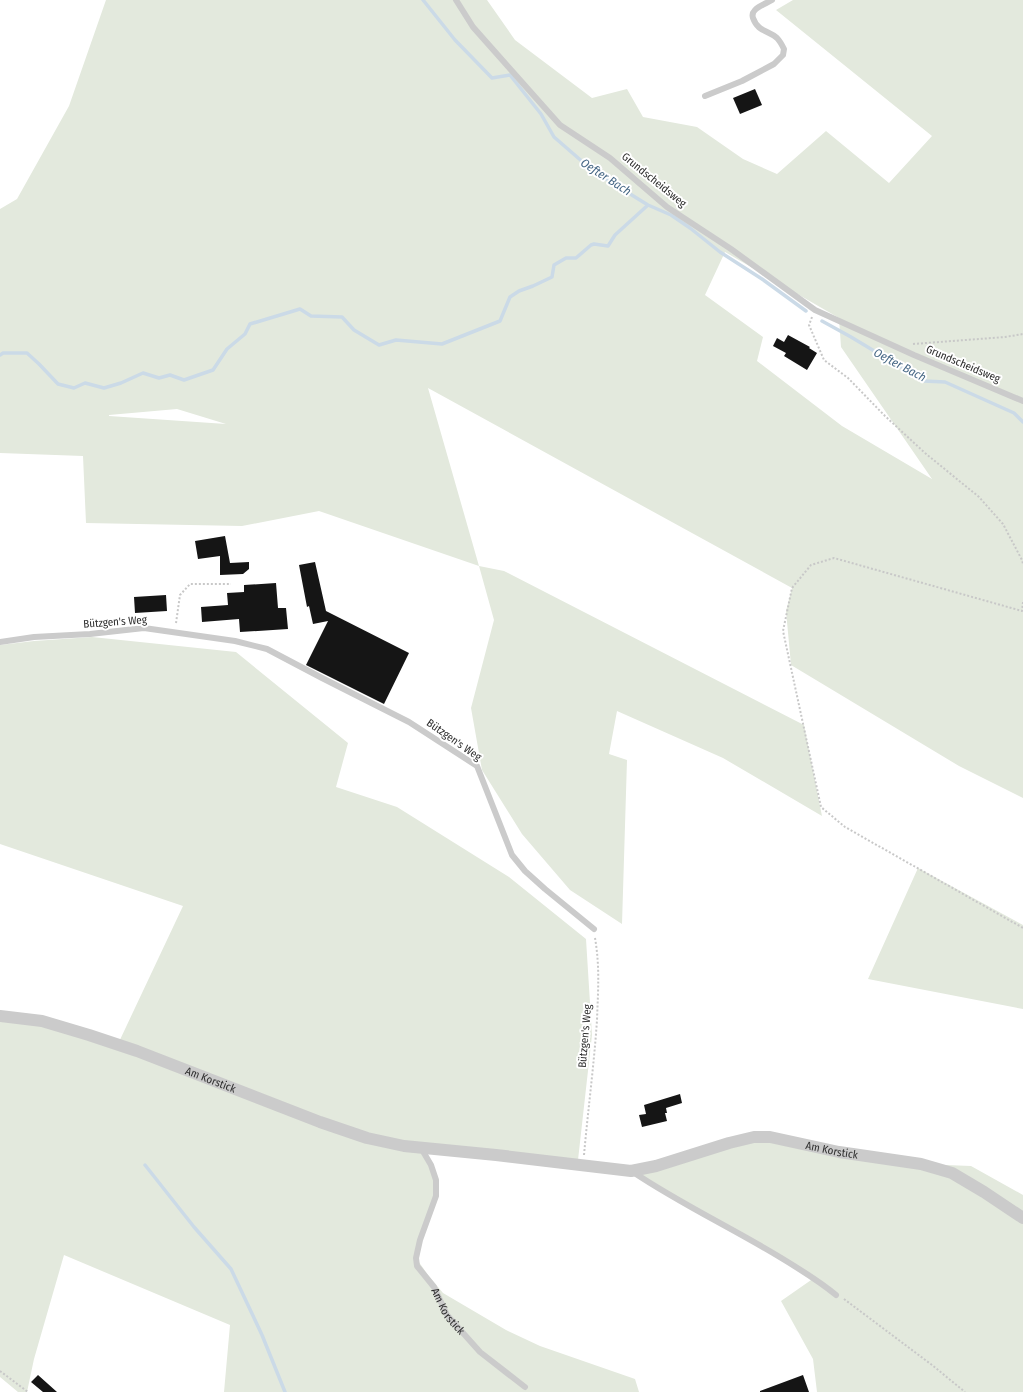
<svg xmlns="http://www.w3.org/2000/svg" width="1023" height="1392" viewBox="0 0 1023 1392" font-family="'Fira Sans Condensed',sans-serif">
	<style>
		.green { fill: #e3e9dd; fill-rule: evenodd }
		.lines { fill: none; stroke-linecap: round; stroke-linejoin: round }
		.stream { stroke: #cbdae7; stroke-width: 3.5 }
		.building { fill: #151515 }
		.path { stroke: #c8c8c8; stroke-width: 2; stroke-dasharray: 2 2; stroke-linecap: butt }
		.service { stroke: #cbcbcb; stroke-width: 6 }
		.minor { stroke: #cbcbcb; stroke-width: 12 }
		.labels { text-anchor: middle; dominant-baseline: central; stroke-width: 4; stroke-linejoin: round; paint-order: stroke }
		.street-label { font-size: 11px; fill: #2e2e2e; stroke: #fff }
		.water-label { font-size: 12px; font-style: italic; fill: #466785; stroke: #fff }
	</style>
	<rect width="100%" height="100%" fill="#fff"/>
	<path class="green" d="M106,0H487L515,40L592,98L627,89L643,117L697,127L743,159L777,174L826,131L889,183L932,136L776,10L793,0H1023V798L959,766L791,665L786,611L792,588L428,388L479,566L504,571L804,725L822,816L723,758L617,711L609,754L627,760L622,924L570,890L522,834L482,770L471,708L494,620L479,566L319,511L242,526L86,523L83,456L0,453V209L17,199L69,106ZM725,252L839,318L841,347L932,479L842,426L757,361L763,337L705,295ZM177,409L226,424L109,416V415Z
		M92,637L236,652L348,743L336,787L397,807L509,877L586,939L592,1035L578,1160L420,1147L435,1179V1195L416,1258L428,1275L443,1293L506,1330L540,1346L635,1379L639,1392H224L230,1325L64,1255L34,1359L27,1392H18L0,1377V1016L118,1044L183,906L0,844V645L34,641Z
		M918,868L1023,925V1009L868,979Z
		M754,1138L921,1164L971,1166L1023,1195V1392H817L813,1359L781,1301L814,1278L631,1171Z"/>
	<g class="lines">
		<path class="stream" d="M423,0L455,40L492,78L510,75L541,114L554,137L592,170L622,189L648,205L671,215L690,228L720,252L762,279L806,311
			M822,321L851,337L924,381L945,382L1014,413L1023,422
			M0,355L3,353H27L39,364L58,384L74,388L85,383L104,388L121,383L143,373L159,378L170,375L184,380L213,370L227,349L245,334L250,324L300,309L311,316L342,317L354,330L379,345L396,340L442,344L500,321L510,297L519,291L533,286L552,277L554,265L566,258H576L591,245L594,244L608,246L615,235L648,205
			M145,1165L194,1227L231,1269L262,1335L285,1392"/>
	</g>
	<path class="building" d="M755,89L762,105L740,114L733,98Z
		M788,335L810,347L809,348L817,353L807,370L784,356L786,353L773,346L777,338L784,342Z
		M225,536L230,563L249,562V569L243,574L220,575V556L198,559L195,541Z
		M315,562L326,611L409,653L384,704L306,665L328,621L313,624L309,606L307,607L299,565Z
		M276,583L278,608H286L288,629L240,632L239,619L202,622L201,607L228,605L227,593L244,592V585Z
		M166,595L167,611L135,613L134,597Z
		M680,1094L682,1103L666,1108L667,1113H665L667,1121L642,1127L639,1115L646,1114L644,1105Z
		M38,1375L57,1392H43L31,1382Z
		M803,1375L809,1392H760V1391Z"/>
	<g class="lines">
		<path class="path" d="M812,317L809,325L824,360L848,378L885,416L925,453L979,497L1003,524L1022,560L1023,564
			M913,344L1005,337L1023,334
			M1023,602L1022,611L834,558L811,565L792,588L783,631L821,807L845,827L1023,928
			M176,623L180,595L190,584H231
			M584,1155C588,1110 594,1065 597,1020C598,991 600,967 595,938
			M844,1299L932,1365L965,1392
			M0,1371L28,1392"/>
		<g class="service">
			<path d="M456,0L473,27L560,125L610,158L667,207L731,249L815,310L914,355L1023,401"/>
			<path d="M705,96L742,81L774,64L783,55L784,49C782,45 780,41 777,38C768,30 758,32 753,18C752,15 753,12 755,10C759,6 767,3 772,0"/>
			<path d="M0,642L34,637L90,634L144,628L235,641L267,649L322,678L409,722L477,766L512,855L525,871L545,889L594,929"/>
			<path id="s1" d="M421,1148L431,1165L436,1180V1196L420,1240L416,1258L417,1266L434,1287L447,1315L480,1352L525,1387"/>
			<path d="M633,1172C679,1203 730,1227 778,1256C798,1268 818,1280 836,1295"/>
		</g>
		<path class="minor" id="s2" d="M0,1016L42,1021L89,1035L137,1051L320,1122L367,1138L404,1146L496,1155L631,1171L656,1166L729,1143L754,1137H770L839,1152L921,1164L952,1173L984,1192L1023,1218"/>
	</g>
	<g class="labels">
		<g class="street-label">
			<text transform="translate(654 180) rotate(39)">Grundscheidsweg</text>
			<text transform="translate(963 364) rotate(23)">Grundscheidsweg</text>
			<text transform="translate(115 622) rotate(-4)">Bützgen's Weg</text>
			<text transform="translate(454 740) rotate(35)">Bützgen's Weg</text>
			<text transform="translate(585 1036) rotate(-85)">Bützgen's Weg</text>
			<text stroke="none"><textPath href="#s2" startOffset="221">Am Korstick</textPath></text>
			<text stroke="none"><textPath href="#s2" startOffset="861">Am Korstick</textPath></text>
			<text stroke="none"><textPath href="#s1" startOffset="180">Am Korstick</textPath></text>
		</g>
		<g class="water-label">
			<text transform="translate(606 177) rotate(33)">Oefter Bach</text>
			<text transform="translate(900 365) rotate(28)">Oefter Bach</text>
		</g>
	</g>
</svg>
